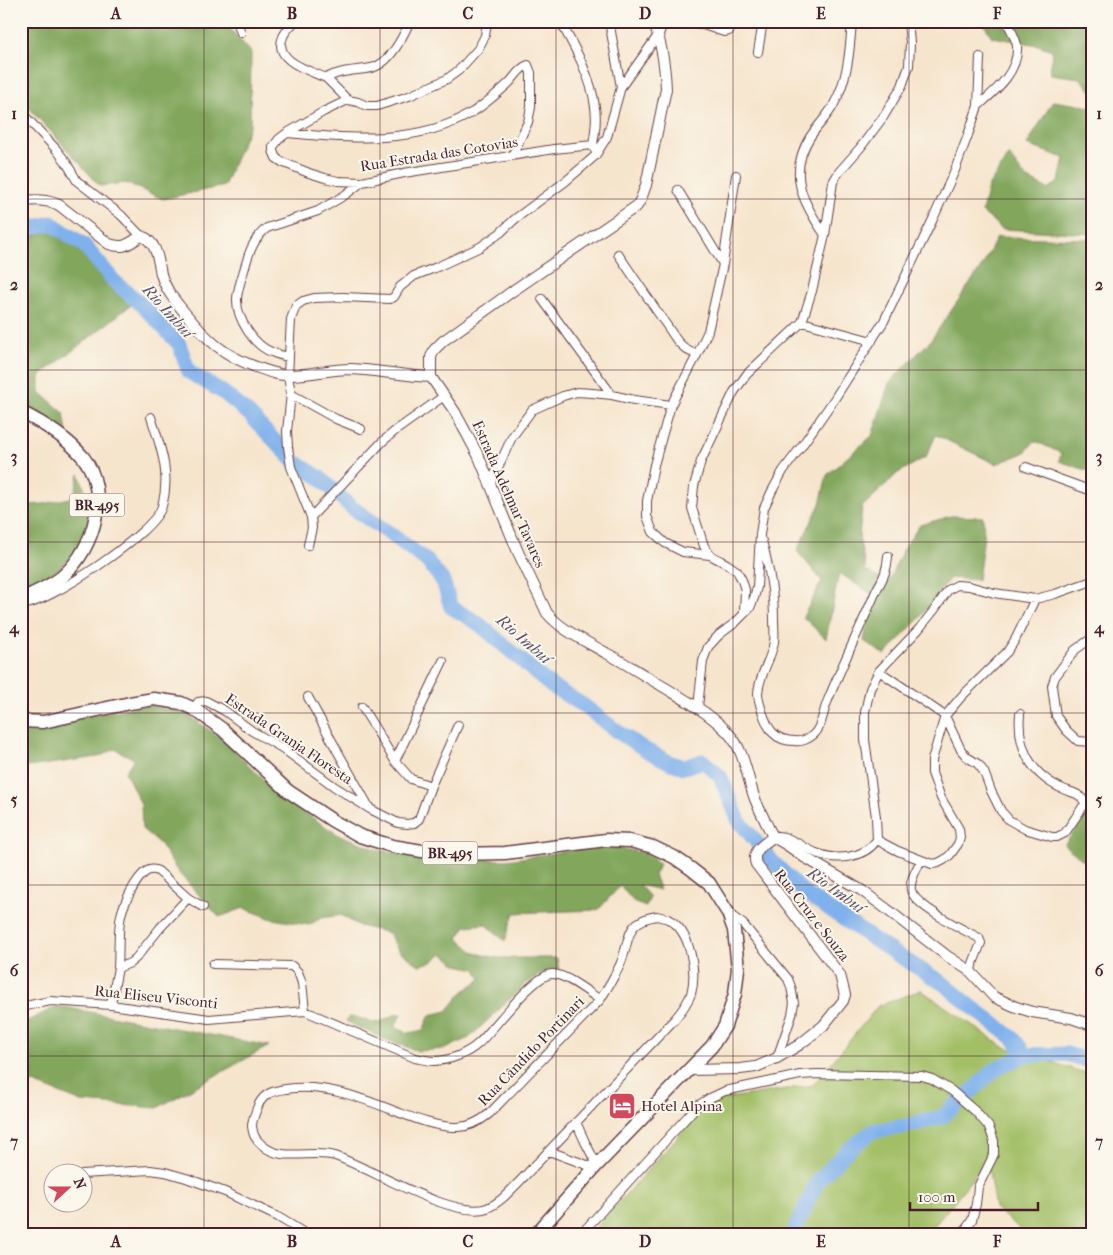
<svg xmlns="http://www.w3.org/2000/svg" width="1113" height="1255" viewBox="0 0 1113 1255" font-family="'IM FELL French Canon',serif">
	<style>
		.green { fill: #a2bf66; stroke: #766f48 }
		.forest { fill: #81a65b; stroke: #666243 }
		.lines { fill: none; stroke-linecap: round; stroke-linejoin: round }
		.river { stroke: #80b1ec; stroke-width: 15 }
		.minor-casing { stroke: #643d43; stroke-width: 10 }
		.tertiary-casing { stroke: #643d43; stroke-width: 12 }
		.primary-casing { stroke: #643d43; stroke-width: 15 }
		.minor { stroke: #fff; stroke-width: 8 }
		.tertiary { stroke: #fff; stroke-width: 10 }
		.primary { stroke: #fff; stroke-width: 12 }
		.grid { fill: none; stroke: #4a1f2b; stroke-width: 1; stroke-opacity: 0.55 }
		.labels { text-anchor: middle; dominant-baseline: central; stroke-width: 4; stroke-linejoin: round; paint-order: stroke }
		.shield { fill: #fbf7ec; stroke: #7f6065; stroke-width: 1 }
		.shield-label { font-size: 14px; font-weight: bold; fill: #4a1f2b }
		.street-label { font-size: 15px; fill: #4a1f2b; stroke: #fbf7ec }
		.poi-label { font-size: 15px; fill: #4a1f2b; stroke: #fbf7ec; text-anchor: start }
		.water-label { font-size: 16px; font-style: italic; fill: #5d526f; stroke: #fbf7ec }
		.neatline { fill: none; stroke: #4a1f2b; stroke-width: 2 }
		.grid-label { font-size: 16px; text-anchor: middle; font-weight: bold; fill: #4a1f2b }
	</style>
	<rect width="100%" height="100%" fill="#fbf7ec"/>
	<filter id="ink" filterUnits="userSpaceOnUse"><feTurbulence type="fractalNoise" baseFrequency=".02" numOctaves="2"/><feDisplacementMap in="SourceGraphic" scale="10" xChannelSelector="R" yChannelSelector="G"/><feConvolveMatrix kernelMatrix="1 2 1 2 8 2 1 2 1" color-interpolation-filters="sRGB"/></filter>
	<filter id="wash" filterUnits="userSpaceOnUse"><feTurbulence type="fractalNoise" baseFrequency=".0096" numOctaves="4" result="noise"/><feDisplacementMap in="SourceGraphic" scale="20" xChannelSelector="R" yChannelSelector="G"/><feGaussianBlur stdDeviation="1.12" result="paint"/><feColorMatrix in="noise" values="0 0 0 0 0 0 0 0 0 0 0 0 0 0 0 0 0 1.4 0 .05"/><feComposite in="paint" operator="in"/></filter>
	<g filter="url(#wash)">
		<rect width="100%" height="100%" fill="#f6e5cd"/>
		<path class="green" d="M921,990L1004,1047L1092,1075V1234H1026L995,1208L987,1160L928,1234H590L710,1101L813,1085L878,1006Z"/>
		<path class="forest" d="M21,21H223L251,52L250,125L224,186L163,199L126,183L100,186L21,99Z
			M982,21H1092V92L1080,78L1050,74L1052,50L1038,45L992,37Z
			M1053,101L1092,107V234L1002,229L982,212L988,187L1009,155L1026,178L1048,189L1059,182L1064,158L1027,145Z
			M49,230L78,249L131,305L40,376V392L64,413L67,432L21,408V241Z
			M997,237L1092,239V472L1059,461L1061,453L1035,441L1024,453L996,464L936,435L926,457L898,473L862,507L859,537L866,571L888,583L903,549L920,525L951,516L983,517L984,535L978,580L950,578L921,616L885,655L864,641L872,594L839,573L826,639L803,617L822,581L797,551L820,504L827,475L872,436L889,383L931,340L984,263Z
			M79,474L87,495L89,524L76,550L61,568L21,589V495L27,505L44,504L74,497Z
			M149,705L185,713L221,738L282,798L337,834L379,850L445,859L507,860L595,847L620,848L648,854L660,864L654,875L660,890L639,885L650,897L646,907L635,903L620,886L598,910L514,913L505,941L486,924L466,926L458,938L475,953L498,958H557L559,971L548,970L527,983L469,1038L445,1049L418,1051L384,1039L346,1021L350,1016L378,1023L396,1014H402L394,1027L409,1033L423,1030L430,1015L447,1011L463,992L481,979L476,969L457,965L442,953L432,962L419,965L398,950L389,933L359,926L341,915L321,918L309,925L272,919L244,908L219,917L178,872L160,844L142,829L141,804L125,772L134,759L115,749L98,757L21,768V727Z
			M1092,808V867L1064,845Z
			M58,1006L269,1046L157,1108L82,1102L21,1078V1024Z"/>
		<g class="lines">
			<path class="river" d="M21,231L51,223L84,245L114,281L143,306L179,344L189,372L224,393L249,414L294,461L319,477L351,507L392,535L427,561L443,581L451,607L478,623L551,686L583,705L618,732L646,750L671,763L684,767L703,761L720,776L739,821L773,862L803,892L885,947L944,984L972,1007L1013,1038L1026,1055
				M793,1234L817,1182L848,1150L873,1131L907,1126L942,1117L973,1090L997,1068L1026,1055L1067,1054L1092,1062"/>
		</g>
	</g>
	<g filter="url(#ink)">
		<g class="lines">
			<g class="minor-casing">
				<path id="minor" d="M237,21L241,33
					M295,21C291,26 285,31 283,37C272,61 311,71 326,78
					M560,21C574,46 592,78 595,107C596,114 596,123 595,130C595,136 592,142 594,149
					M609,21L621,87
					M691,21L724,32L729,31L732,27L731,21
					M758,52L763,21
					M348,100L326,78C341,70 355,71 371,68C389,65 403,37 410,21
					M978,106C995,91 1019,72 1017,46C1016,38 1010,29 1007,21
					M21,112L56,149L66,162L77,181L121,215L141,236
					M287,133L323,112L348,100L358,102L367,106H377L409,96L447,79L459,70L478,49L485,36L487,21
					M512,156L528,122L531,107V73L528,65C519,68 515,77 509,83C498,93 485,104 473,112C419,145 348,139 287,133L279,139L273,147V151L276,158L282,162L309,173L325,178L338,181L362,182L404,173L554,149L593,145
					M678,190L723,264
					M825,235C803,203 787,174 810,137C817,126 827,117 833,106C848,80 850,50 852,21
					M618,254L678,342L687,350L697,355
					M542,299L612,395L634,400L671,405
					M802,322L872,341
					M289,357C284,356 279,355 274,353C254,347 236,318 237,298C238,288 242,277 245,267C249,252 254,238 267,228L318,211L345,195L362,182
					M291,394L336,419L361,429
					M1026,467L1092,491
					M490,485L512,437L532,410L563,396L577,392L592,393L612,395
					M311,517L382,442L395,431L444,396
					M762,541C769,567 774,592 774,619C774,627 775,635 774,642C771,660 759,675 758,693C758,699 760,705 762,711C768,729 774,741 795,741C801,742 809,739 813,735C822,728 823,711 828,700C843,663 861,626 877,589C884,577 887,570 888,556
					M308,545L312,528L311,517L291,467L288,447L287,431L291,394L288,375L291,319L296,306L303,301L314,298L343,297L390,299L394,297L400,287L414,276L437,267L480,247L500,233L515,219L566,181L595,156L607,137L621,87L659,34L664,22L666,21
					M710,555L683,552L665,543L653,532L647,516V501L654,465L671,405L697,355L708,331L723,264L736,175
					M21,605C48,604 156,532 162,506C171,474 161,448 151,417
					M744,613L745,590L742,580L737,571L727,564L710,555L704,546L692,508L694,486L701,461L734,392L747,374L802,322L812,291L825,235L833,182L839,172L860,148L884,116L902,86L909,66L910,43L908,21
					M1092,638L1075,650L1055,677L1052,686L1056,716L1066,730L1078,741L1092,742
					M879,671L945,716L961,750L967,757L978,764L984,772L991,791L1001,811L1009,820L1025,829L1052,837H1057L1065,833L1082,808L1085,803C1081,793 1072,793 1063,789C1031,775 1017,748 1020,714
					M308,697L339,754L369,807
					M698,707L703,661L708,647L719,635L736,622L750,608L754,598L757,587L760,534L764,508L772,491L783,471L801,447L835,398L884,321L933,219L955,170L968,135L978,106L980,57
					M194,709L198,702L206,701L225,711L252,731L282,748L335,787L370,809L398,823L407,824L414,823L419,819L431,786L411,779L395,761L362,707
					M395,761L443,661
					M431,786L458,725
					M777,836C790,836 803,848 816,853C837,861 863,859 877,840
					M877,840L876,817L865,740V712L870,689L879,671L919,629L935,609L948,590L957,585L969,586L994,593L1035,599L1055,594L1092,581
					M877,840L898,851L932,864L938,863L944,860L950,855L958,844L960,838L959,829L941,798L932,773V760L945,716L961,697L1007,652L1015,640L1035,599
					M921,860C917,869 909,881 911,890C914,906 964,930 979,938L981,943L970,971
					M729,914L743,924L757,941L788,979L791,987L794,1003L792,1015L777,1058
					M657,916C661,917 665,918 668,919C691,930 697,972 691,994C687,1004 681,1012 674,1020L519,1182C510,1191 500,1203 487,1208C453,1220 371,1168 335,1156C312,1149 282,1163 262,1145C255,1139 253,1135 252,1126C252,1121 254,1116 256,1111C261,1095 270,1091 286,1089C326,1083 364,1099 400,1113C416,1119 437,1127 455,1127C468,1128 479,1122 489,1114L600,1000C607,989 614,977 620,965C631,941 623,921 657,916Z
					M213,964L292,966L298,972L302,983L305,1011
					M118,968L130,963L136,958L160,928L188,898
					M111,1005C113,992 116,980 118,967C119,952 118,936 120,921C121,908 136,877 147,871C151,869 154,869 158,871L188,898L203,907
					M21,1009L30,1005L51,1001L111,1005L209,1019L305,1011L415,1058C421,1059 427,1061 433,1061C449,1061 467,1054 479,1043C493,1030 536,972 553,974C567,975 588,992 600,1000
					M576,1122L585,1142L597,1165
					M549,1151L595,1168
					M82,1174L150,1170L165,1172L186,1178L225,1192L278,1217L306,1234
					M581,1234L697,1106L710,1098L725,1091L800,1075L817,1074L922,1076L932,1079L952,1091L975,1111L989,1127L994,1141V1154L978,1187L976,1204L972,1220L965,1230L960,1234"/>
			</g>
			<g class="tertiary-casing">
				<path id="tertiary" d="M653,21C662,43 665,66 666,89L646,185L641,199L637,206L514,290L443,341L434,350L431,357V377L455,412L479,457L518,552L547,613C562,631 586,641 606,653C624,662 641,674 659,684C683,699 711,713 730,735C745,752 747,778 755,799C760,812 767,824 773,837
					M21,201C35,200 46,199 59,205L109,244C125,249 128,244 141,236C157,241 158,260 161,274C163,281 167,289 171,295C175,301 180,307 185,313C207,340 223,355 256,367C267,371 279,376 290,375C310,375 330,369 351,369C378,370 404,376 431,377
					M773,837L787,845L804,857L861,890L884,907L947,956L970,971L994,997L1016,1007L1032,1012L1071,1018L1092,1025
					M690,1070L740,1069L756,1067L777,1058L799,1045L823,1026L843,1001L845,995L840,975L756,864C751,851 764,844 773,837"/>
			</g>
			<g class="primary-casing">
				<path id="primary" d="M21,412C43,423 67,438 83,457C110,492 95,547 64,575C52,586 36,592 21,599
					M21,721L43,722L130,703L154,699L181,703L194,709L222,729L288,791L333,821L360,836L392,846L422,851L457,854L505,853L606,840L630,841L653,847L674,857L690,868L709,883L728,913L734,930L738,969L735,994L725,1026L712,1046L597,1165L536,1234"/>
			</g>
			<use href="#minor" class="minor"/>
			<use href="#tertiary" class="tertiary"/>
			<use href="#primary" class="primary"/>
		</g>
	</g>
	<path class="grid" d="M204,21V1234M380,21V1234M556,21V1234M733,21V1234M909,21V1234M21,199H1092M21,370H1092M21,542H1092M21,713H1092M21,885H1092M21,1056H1092"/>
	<defs>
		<g id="hotel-square" transform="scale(1.4375)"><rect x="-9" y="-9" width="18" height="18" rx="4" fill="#d1495b" stroke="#fbf7ec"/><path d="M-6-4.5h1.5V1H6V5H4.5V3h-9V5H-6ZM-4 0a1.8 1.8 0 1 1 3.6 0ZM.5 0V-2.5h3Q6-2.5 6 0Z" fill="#fff"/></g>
	</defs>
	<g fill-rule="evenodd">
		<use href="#hotel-square" x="622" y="1106"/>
	</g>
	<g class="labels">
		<g class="shield">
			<rect x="69.5" y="493.5" width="55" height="23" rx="4"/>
			<rect x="422.5" y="841.5" width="55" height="23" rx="4"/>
		</g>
		<g class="shield-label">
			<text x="97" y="505">BR-495</text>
			<text x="450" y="853">BR-495</text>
		</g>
		<g class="street-label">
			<text transform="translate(439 154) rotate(-9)">Rua Estrada das Cotovias</text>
			<text transform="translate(509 494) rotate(66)">Estrada Adelmar Tavares</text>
			<text transform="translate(289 739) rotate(34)">Estrada Granja Floresta</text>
			<text transform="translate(812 915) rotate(52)">Rua Cruz e Souza</text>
			<text transform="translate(156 997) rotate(6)">Rua Eliseu Visconti</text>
			<text transform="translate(531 1051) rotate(-46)">Rua Cândido Portinari</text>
		</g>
		<g class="poi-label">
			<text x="641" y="1106">Hotel Alpina</text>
		</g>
		<g class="water-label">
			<text transform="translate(168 311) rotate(48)">Rio Imbuí</text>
			<text transform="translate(524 639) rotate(41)">Rio Imbuí</text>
			<text transform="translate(836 890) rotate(36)">Rio Imbuí</text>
		</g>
	</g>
	<rect width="1113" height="1255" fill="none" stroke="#fbf7ec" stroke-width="55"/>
	<g transform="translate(68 1188) rotate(69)"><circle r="24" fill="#fbf7ec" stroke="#b4a19f"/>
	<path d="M0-4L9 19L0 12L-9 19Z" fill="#d1495b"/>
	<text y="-8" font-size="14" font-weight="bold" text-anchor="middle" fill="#4a1f2b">N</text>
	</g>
	<path d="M910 1202v8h128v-8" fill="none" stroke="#4a1f2b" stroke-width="2.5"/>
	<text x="918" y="1202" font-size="15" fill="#4a1f2b" stroke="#fbf7ec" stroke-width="4" paint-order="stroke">100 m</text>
	<rect x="28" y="28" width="1058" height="1200" class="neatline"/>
	<g class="grid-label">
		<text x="116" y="19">A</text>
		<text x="292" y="19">B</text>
		<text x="468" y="19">C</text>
		<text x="645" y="19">D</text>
		<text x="821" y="19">E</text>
		<text x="997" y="19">F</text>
		<text x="14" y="119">1</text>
		<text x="1099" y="119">1</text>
		<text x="14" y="290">2</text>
		<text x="1099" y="290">2</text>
		<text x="14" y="462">3</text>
		<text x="1099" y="462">3</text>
		<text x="14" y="633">4</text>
		<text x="1099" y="633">4</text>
		<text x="14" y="805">5</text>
		<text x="1099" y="805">5</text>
		<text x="14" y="976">6</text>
		<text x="1099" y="976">6</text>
		<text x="14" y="1147">7</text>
		<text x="1099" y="1147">7</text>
		<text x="116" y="1247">A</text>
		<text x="292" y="1247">B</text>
		<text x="468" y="1247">C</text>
		<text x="645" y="1247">D</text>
		<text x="821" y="1247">E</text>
		<text x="997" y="1247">F</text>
	</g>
</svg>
